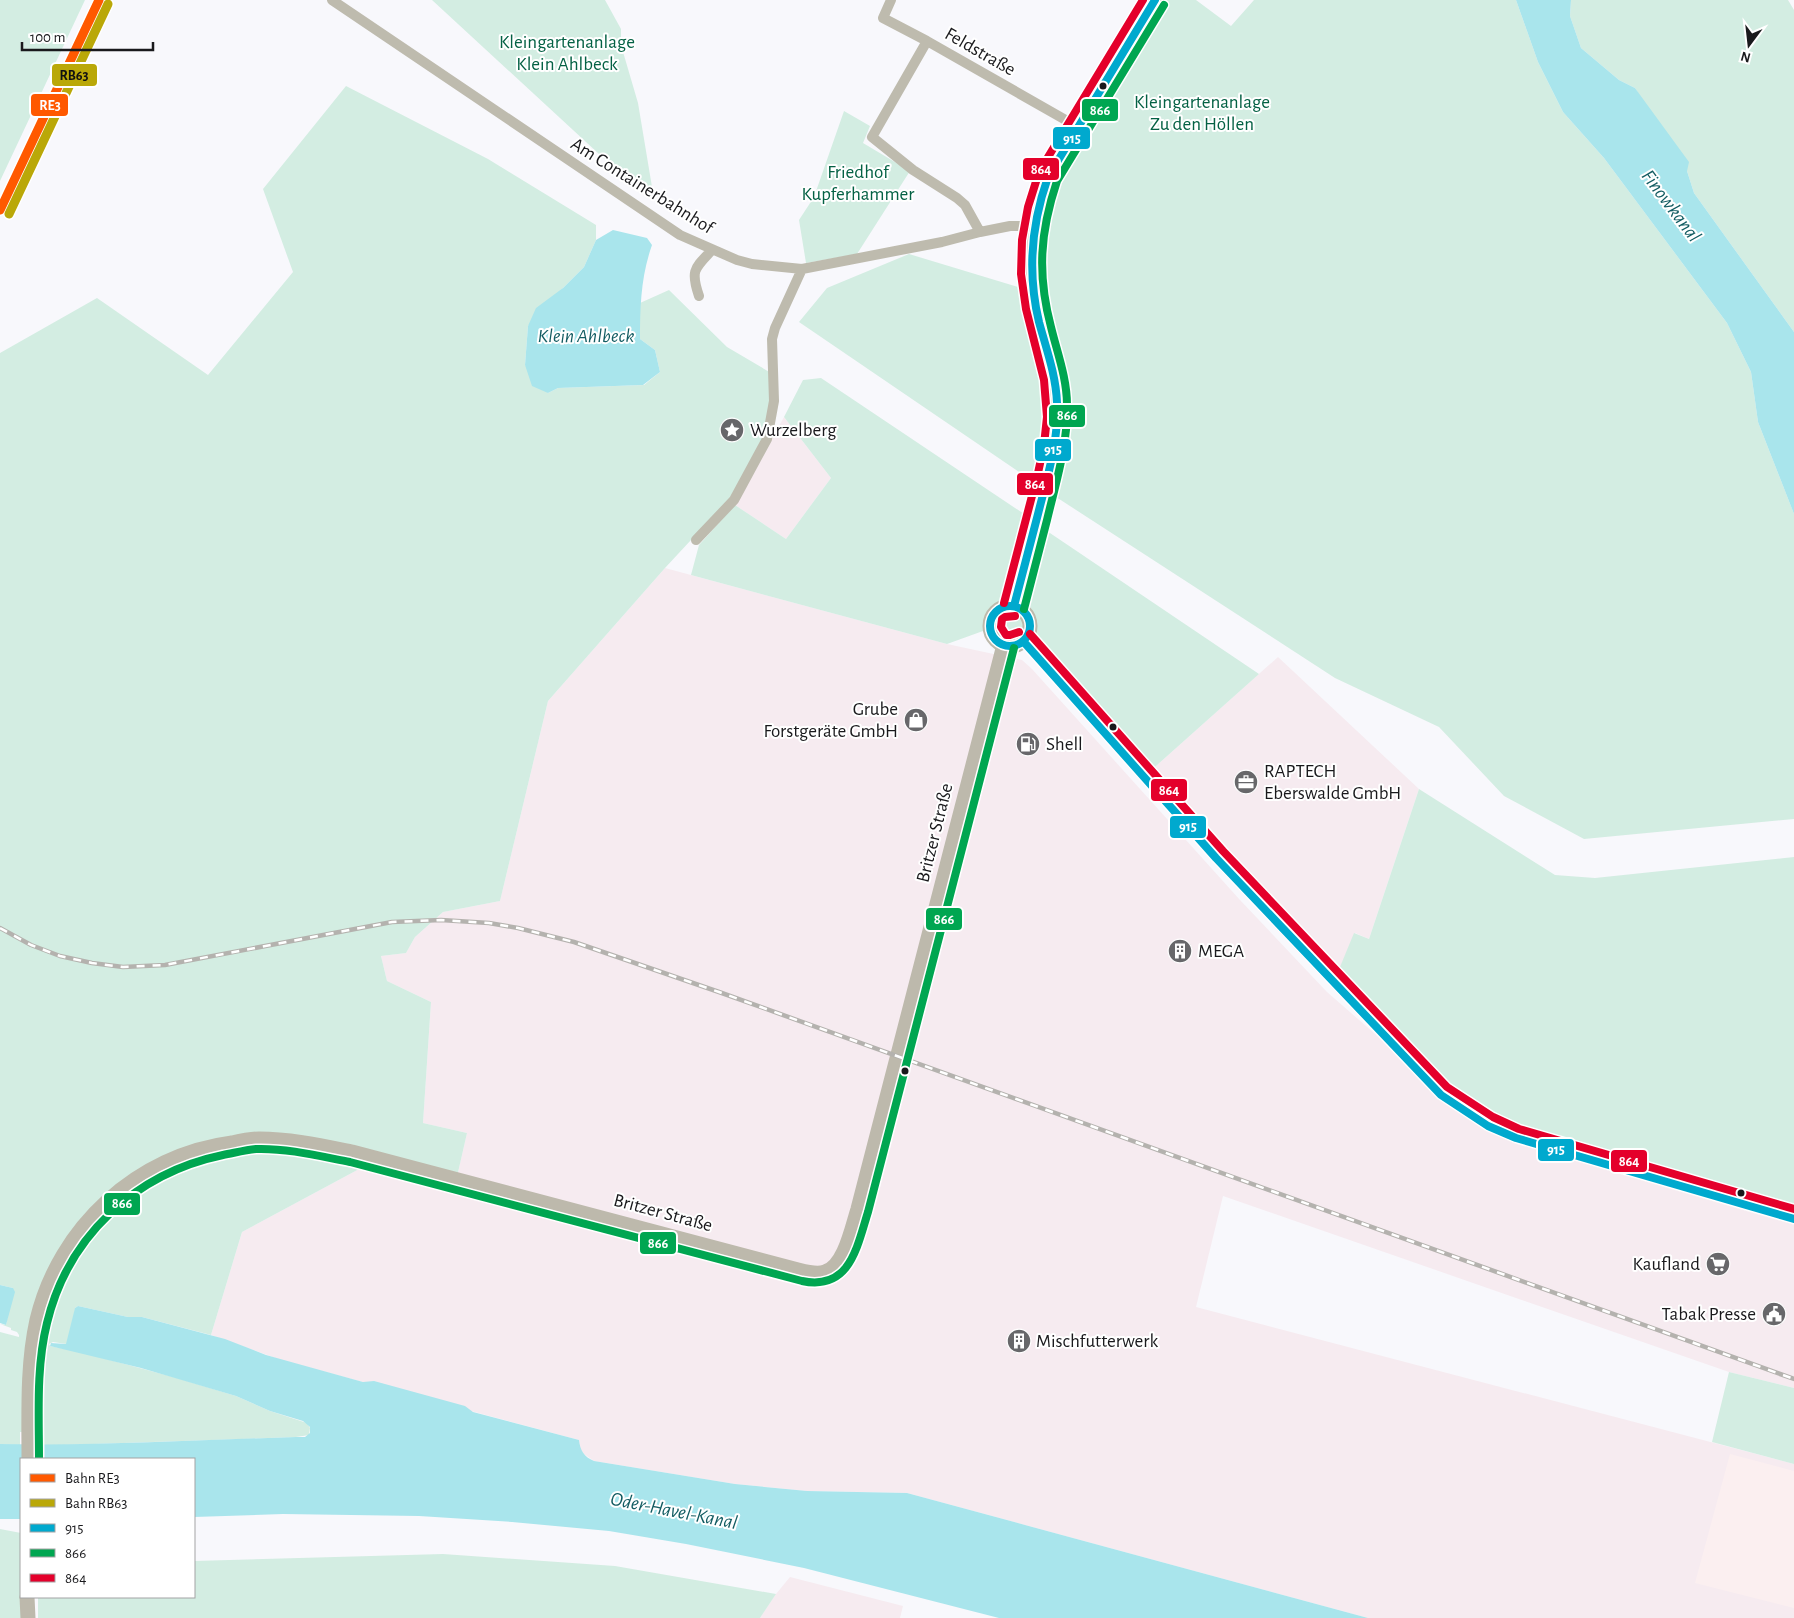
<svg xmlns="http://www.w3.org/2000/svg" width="1794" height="1618" viewBox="0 0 1794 1618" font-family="'Alegreya Sans',sans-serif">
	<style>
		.commercial { fill: #f6ebf0 }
		.industrial { fill: #fbeff0 }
		.green { fill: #d3ede2 }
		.water { fill: #a9e5ec }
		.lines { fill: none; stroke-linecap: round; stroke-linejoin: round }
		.minor { stroke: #bebbae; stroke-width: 10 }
		.secondary { stroke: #bdb9ac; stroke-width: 15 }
		.rail-casing { stroke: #b4b2ae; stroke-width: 4.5 }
		.rail { stroke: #fff; stroke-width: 2.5; stroke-dasharray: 8; stroke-linecap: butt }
		.bus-1-casing { stroke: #fff; stroke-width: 11 }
		.bus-2-casing { stroke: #fff; stroke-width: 11 }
		.bus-3-casing { stroke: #fff; stroke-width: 11 }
		.bus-1 { stroke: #00a9ce; stroke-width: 8 }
		.bus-2 { stroke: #00a651; stroke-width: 8 }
		.bus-3 { stroke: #e4002b; stroke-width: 8 }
		.rail-1-casing { stroke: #fff; stroke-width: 12 }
		.rail-2-casing { stroke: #fff; stroke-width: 12 }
		.rail-1 { stroke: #ff5900; stroke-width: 9 }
		.rail-2 { stroke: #baa808; stroke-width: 9 }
		.bus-dot { fill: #19191c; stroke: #fff; stroke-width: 2 }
		.labels { text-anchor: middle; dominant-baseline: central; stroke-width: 4; stroke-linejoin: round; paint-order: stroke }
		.park-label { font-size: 19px; fill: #046144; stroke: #fff }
		.street-label { font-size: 19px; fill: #19191c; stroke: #fff }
		.poi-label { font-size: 19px; fill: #19191c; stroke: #fff; text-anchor: start }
		.water-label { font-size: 20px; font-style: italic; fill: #125c62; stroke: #fff }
		.line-badge { stroke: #fff; stroke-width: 2 }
		.badge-label { font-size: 14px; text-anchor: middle; font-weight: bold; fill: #fff }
		.pale-badge-label { font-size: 14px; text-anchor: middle; font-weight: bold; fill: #111 }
	</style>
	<rect width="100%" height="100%" fill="#f8f8fc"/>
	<path class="commercial" d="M784,417L831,478L786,539L735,505Z
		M665,568L947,644L1022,660L1032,669L1240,900L1327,992L1421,1074L1794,1219V1388L1729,1372L1223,1196L1196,1307L1794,1464V1618H1368L907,1493L807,1491L735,1484L594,1461L584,1454L580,1448L579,1440L281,1360L211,1335L242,1232L361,1168L454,1190L467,1133L423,1123L431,1002L387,981L381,956L406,953L415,937L443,912L500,901L548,701Z
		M1278,657L1419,789L1369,939L1355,933L1335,979L1254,892L1147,774Z
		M790,1577L903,1606L900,1618H760L776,1594Z"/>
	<path class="industrial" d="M1730,1454L1794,1471V1608L1695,1583Z"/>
	<path class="green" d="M0,0H85L0,181Z
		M432,0H605L621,29V45L638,103L652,187L638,190Z
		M1165,0H1196L1231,26L1254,0H1516L1538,62L1563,112L1604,158L1727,323L1751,372L1758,422L1794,514V819L1584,839L1504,796L1439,727L1335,678L1053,495C1062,459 1070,421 1065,384C1062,363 1054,341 1048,321L1045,313L1042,298H1045L1042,241L1050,199L1061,175L1139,42Z
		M1571,0H1788L1794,10V332L1694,193L1687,171L1635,88L1619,80L1581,48L1570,16Z
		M346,86L488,159L596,225V240L584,267L563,288L528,326L525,365L548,393L558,388L644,385L660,372L655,350L640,339V303L669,290L727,347L771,373L770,401L763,436L748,468L730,498L665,568L548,701L500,901L443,912L415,937L406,953L381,956L387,981L431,1002L423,1123L467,1133L454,1190L361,1168L242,1232L211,1335L142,1317H128L78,1306L75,1308L73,1345L53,1342L49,1344L50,1346L80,1352L177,1378L236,1396L270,1411L307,1423L310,1428L309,1435L296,1437L64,1445H40V1432H20V1445L0,1444V1332L19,1337V1335L17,1332L11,1330V1328L0,1324L6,1325L13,1288L0,1285V353L97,298L208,375L293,272L263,189Z
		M844,111L870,126L863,143L910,171L857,254L806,263L799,220L814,197Z
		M909,254L1028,290L1053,408L1041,487L799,322L827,288Z
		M821,378L1033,520L1010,597L990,613L983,631L947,644L691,575L699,545L735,505L786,539L831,478L784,417L803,380Z
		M1044,529L1259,674L1147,774L1119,741L1118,731L1110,721L1100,720L1042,652L1044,649L1036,637V620L1028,602Z
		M996 626a14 14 0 1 1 28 0a14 14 0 1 1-28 0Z
		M1419,789L1555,875L1595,878L1794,857V1219L1538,1146L1463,1111L1335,979L1354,933L1369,939Z
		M1729,1372L1794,1388V1464L1712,1442Z
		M0,1529L21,1533V1597L23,1618H0Z
		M443,1554L615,1566L776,1594L760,1618H38V1597H194V1561Z"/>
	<path class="water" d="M1516,0H1571L1570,16L1581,48L1619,80L1635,88L1689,162L1687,171L1694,193L1794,332V514L1758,422L1751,372L1727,323L1604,158L1563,112L1538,62Z
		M613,230L647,238L652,245C641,276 640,306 640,339L655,350L660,372L643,385L558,388L548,393L532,386L525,365L528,326L536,308L563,288L584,267L596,240Z
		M0,1285L13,1288L15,1292L6,1325L0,1323Z
		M78,1306L128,1317H142L225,1339L266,1355L363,1382L374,1381L465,1406L473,1412L579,1440C580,1450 584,1457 594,1461L735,1484L807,1491L907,1493L1368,1618H999L804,1568L686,1544L609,1531L512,1522L419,1516L283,1514L194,1517V1459H21V1519H0V1444C99,1446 197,1440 296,1437H305L310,1433V1427L303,1421L270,1411L236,1396L141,1368L50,1346L51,1343L66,1344L75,1308Z"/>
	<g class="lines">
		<path class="minor" d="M332,0L680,235L737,260L752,264L802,269L942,242L980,232L1010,226H1033
			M891,0L883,18L927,41L1078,127
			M927,41L872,137L913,170L957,198L965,205L980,232
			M699,296C690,270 695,268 712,250
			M696,540L734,500L767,439L774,401L772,339L775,328L802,269
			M1023,641L1216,858L1441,1095L1488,1126L1516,1138L1794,1219"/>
		<path class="secondary" d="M1014,606C1022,577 1030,548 1037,518C1047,480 1058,442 1057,403C1055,369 1042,339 1036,307C1026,261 1032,220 1048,177L1155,0
			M990 626a20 20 0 1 1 40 0a20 20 0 1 1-40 0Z
			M29,1459C29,1413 27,1365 37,1320C59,1227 138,1155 232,1143C241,1141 250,1139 259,1139C290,1139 322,1146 352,1152L798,1270C806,1272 817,1275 825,1272C845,1266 852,1227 858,1209L1004,645
			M27,1597L28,1618"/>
		<g class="rail-casing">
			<path id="rail" d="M0,928L31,945L60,956L92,963L123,967L165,965L392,922L441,920L489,923L518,928L574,942L719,992L1794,1379"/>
		</g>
		<use href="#rail" class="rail"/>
		<g class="bus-1-casing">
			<path id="bus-1" d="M1014,606C1022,576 1030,545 1038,514C1047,478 1059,441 1057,403C1056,375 1046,348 1039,322C1027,272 1031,225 1048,177L1155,0
				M990 626a20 20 0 1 1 40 0a20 20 0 1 1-40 0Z
				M1023,641L1216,858L1441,1095L1488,1126L1516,1138L1794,1219"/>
		</g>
		<g class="bus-2-casing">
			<path id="bus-2" d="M1024,609C1032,579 1039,550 1047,520C1056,482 1068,444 1067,405C1067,378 1057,352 1051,327C1037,274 1040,232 1057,181L1164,5
				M39,1459C39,1414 36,1367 47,1323C68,1236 136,1173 223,1155C234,1153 245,1150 256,1149C287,1148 319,1156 350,1162L802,1281C850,1291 857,1247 868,1212L1014,648"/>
		</g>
		<g class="bus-3-casing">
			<path id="bus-3" d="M1004,603L1038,473L1044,445L1047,417L1044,380L1026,309L1021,274L1022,240L1028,207L1039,172L1143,0
				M1015,616L1005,617L1002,619L1001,627L1006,635H1010L1019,632
				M1030,634L1223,851L1447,1087L1493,1117L1519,1129L1794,1209"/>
		</g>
		<use href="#bus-1" class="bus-1"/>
		<use href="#bus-2" class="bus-2"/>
		<use href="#bus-3" class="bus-3"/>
		<g class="rail-1-casing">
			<path id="rail-1" d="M0,210L99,0"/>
		</g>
		<g class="rail-2-casing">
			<path id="rail-2" d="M9,214L108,4"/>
		</g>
		<use href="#rail-1" class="rail-1"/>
		<use href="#rail-2" class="rail-2"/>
	</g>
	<defs>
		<g id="sight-disc" transform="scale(1.25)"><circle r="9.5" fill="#67676a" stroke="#fff"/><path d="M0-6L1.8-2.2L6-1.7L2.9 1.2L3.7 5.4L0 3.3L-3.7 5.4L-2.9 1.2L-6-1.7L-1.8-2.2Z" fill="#fff"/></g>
		<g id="shop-disc" transform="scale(1.25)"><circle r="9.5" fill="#67676a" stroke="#fff"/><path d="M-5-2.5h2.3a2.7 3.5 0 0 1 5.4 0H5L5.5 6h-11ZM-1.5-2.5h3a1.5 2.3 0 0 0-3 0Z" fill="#fff"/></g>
		<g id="fuel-disc" transform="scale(1.25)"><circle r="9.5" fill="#67676a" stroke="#fff"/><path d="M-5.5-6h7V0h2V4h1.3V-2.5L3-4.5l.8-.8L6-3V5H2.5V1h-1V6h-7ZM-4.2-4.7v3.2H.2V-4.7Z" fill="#fff"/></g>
		<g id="office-disc" transform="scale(1.25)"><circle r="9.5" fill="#67676a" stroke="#fff"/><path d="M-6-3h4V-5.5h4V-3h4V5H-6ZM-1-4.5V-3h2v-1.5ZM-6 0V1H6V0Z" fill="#fff"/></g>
		<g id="building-disc" transform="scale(1.25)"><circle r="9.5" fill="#67676a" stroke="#fff"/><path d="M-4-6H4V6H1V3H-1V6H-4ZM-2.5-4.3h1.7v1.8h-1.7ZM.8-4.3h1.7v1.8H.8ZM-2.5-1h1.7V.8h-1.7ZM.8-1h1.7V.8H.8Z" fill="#fff"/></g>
		<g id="supermarket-disc" transform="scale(1.25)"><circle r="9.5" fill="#67676a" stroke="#fff"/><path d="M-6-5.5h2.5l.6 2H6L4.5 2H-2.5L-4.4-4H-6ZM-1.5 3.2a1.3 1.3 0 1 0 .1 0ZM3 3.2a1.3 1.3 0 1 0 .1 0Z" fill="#fff"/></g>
		<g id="civic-disc" transform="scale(1.25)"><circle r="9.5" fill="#67676a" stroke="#fff"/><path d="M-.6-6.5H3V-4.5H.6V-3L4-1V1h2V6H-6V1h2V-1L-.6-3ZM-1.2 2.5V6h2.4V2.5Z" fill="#fff"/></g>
	</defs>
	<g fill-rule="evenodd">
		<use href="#sight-disc" x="732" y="430"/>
		<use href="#shop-disc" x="916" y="720"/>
		<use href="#fuel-disc" x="1028" y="744"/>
		<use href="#office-disc" x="1246" y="782"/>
		<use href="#building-disc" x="1180" y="951"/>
		<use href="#supermarket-disc" x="1718" y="1264"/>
		<use href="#civic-disc" x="1774" y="1314"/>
		<use href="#building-disc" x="1019" y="1341"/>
	</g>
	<g class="bus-dot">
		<circle cx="1103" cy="86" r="4.5"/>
		<circle cx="1113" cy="727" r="4.5"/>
		<circle cx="905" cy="1071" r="4.5"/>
		<circle cx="1741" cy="1193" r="4.5"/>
	</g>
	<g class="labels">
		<g class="park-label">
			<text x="567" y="42">Kleingartenanlage<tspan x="567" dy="22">Klein Ahlbeck</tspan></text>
			<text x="1202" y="102">Kleingartenanlage<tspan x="1202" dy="22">Zu den Höllen</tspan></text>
			<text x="858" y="172">Friedhof<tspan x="858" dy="22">Kupferhammer</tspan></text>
		</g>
		<g class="street-label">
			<text transform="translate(980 52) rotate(30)">Feldstraße</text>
			<text transform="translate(642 186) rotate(32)">Am Containerbahnhof</text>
			<text transform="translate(935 833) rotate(-76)">Britzer Straße</text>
			<text transform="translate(663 1213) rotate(15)">Britzer Straße</text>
		</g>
		<g class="poi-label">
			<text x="750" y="430">Wurzelberg</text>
			<text x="898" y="709" text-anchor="end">Grube<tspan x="898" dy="22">Forstgeräte GmbH</tspan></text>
			<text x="1046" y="744">Shell</text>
			<text x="1264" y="771">RAPTECH<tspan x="1264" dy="22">Eberswalde GmbH</tspan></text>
			<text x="1198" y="951">MEGA</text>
			<text x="1700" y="1264" text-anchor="end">Kaufland</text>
			<text x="1756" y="1314" text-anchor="end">Tabak Presse</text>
			<text x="1036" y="1341">Mischfutterwerk</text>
		</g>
		<g class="water-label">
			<text transform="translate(1671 206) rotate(53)">Finowkanal</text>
			<text x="586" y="336">Klein Ahlbeck</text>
			<text transform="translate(674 1511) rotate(11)">Oder-Havel-Kanal</text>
		</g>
	</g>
	<g class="line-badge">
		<rect x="51" y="63" width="47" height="24" rx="5" fill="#baa808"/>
		<rect x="30" y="93" width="39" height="24" rx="5" fill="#ff5900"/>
		<rect x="1081" y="98" width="38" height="24" rx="5" fill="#00a651"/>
		<rect x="1052" y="126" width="39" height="24" rx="5" fill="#00a9ce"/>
		<rect x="1022" y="157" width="38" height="24" rx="5" fill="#e4002b"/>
		<rect x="1048" y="404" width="38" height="24" rx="5" fill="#00a651"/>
		<rect x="1034" y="438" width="38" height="24" rx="5" fill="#00a9ce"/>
		<rect x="1016" y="472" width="38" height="24" rx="5" fill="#e4002b"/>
		<rect x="1150" y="778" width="38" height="24" rx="5" fill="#e4002b"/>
		<rect x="1169" y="815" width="38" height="24" rx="5" fill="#00a9ce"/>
		<rect x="925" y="907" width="38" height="24" rx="5" fill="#00a651"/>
		<rect x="1537" y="1138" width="38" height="24" rx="5" fill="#00a9ce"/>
		<rect x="1610" y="1149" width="38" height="24" rx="5" fill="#e4002b"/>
		<rect x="103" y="1192" width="38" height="24" rx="5" fill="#00a651"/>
		<rect x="639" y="1231" width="38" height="24" rx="5" fill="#00a651"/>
	</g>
	<g class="badge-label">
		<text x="50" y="110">RE3</text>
		<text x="1100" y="115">866</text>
		<text x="1072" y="143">915</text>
		<text x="1041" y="174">864</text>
		<text x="1067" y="420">866</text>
		<text x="1053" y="454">915</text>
		<text x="1035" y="489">864</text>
		<text x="1169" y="795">864</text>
		<text x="1188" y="831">915</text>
		<text x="944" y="924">866</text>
		<text x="1556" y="1154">915</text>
		<text x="1629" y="1166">864</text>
		<text x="122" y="1208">866</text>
		<text x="658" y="1248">866</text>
	</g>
	<g class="pale-badge-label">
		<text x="74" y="80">RB63</text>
	</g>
	<rect x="20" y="1458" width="175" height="140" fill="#ffffff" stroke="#a3a3a4"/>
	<rect x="30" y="1474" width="25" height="8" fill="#ff5900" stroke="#a3a3a4"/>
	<text x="65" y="1483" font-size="15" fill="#19191c">Bahn RE3</text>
	<rect x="30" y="1499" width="25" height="8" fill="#baa808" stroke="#a3a3a4"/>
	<text x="65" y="1508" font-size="15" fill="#19191c">Bahn RB63</text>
	<rect x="30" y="1524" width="25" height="8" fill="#00a9ce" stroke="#a3a3a4"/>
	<text x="65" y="1533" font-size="15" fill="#19191c">915</text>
	<rect x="30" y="1549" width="25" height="8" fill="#00a651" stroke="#a3a3a4"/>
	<text x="65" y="1558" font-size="15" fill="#19191c">866</text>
	<rect x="30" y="1574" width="25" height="8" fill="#e4002b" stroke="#a3a3a4"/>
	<text x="65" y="1583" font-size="15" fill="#19191c">864</text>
	<g transform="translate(1749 45) rotate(195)" stroke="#ffffff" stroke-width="4" paint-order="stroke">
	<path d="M0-4L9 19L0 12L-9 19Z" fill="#19191c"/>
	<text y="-8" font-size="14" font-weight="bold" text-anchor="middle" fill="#19191c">N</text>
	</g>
	<path d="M22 42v8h131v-8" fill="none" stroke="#19191c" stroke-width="2.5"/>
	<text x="30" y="42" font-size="15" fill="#19191c" stroke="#ffffff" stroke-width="4" paint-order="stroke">100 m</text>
</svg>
